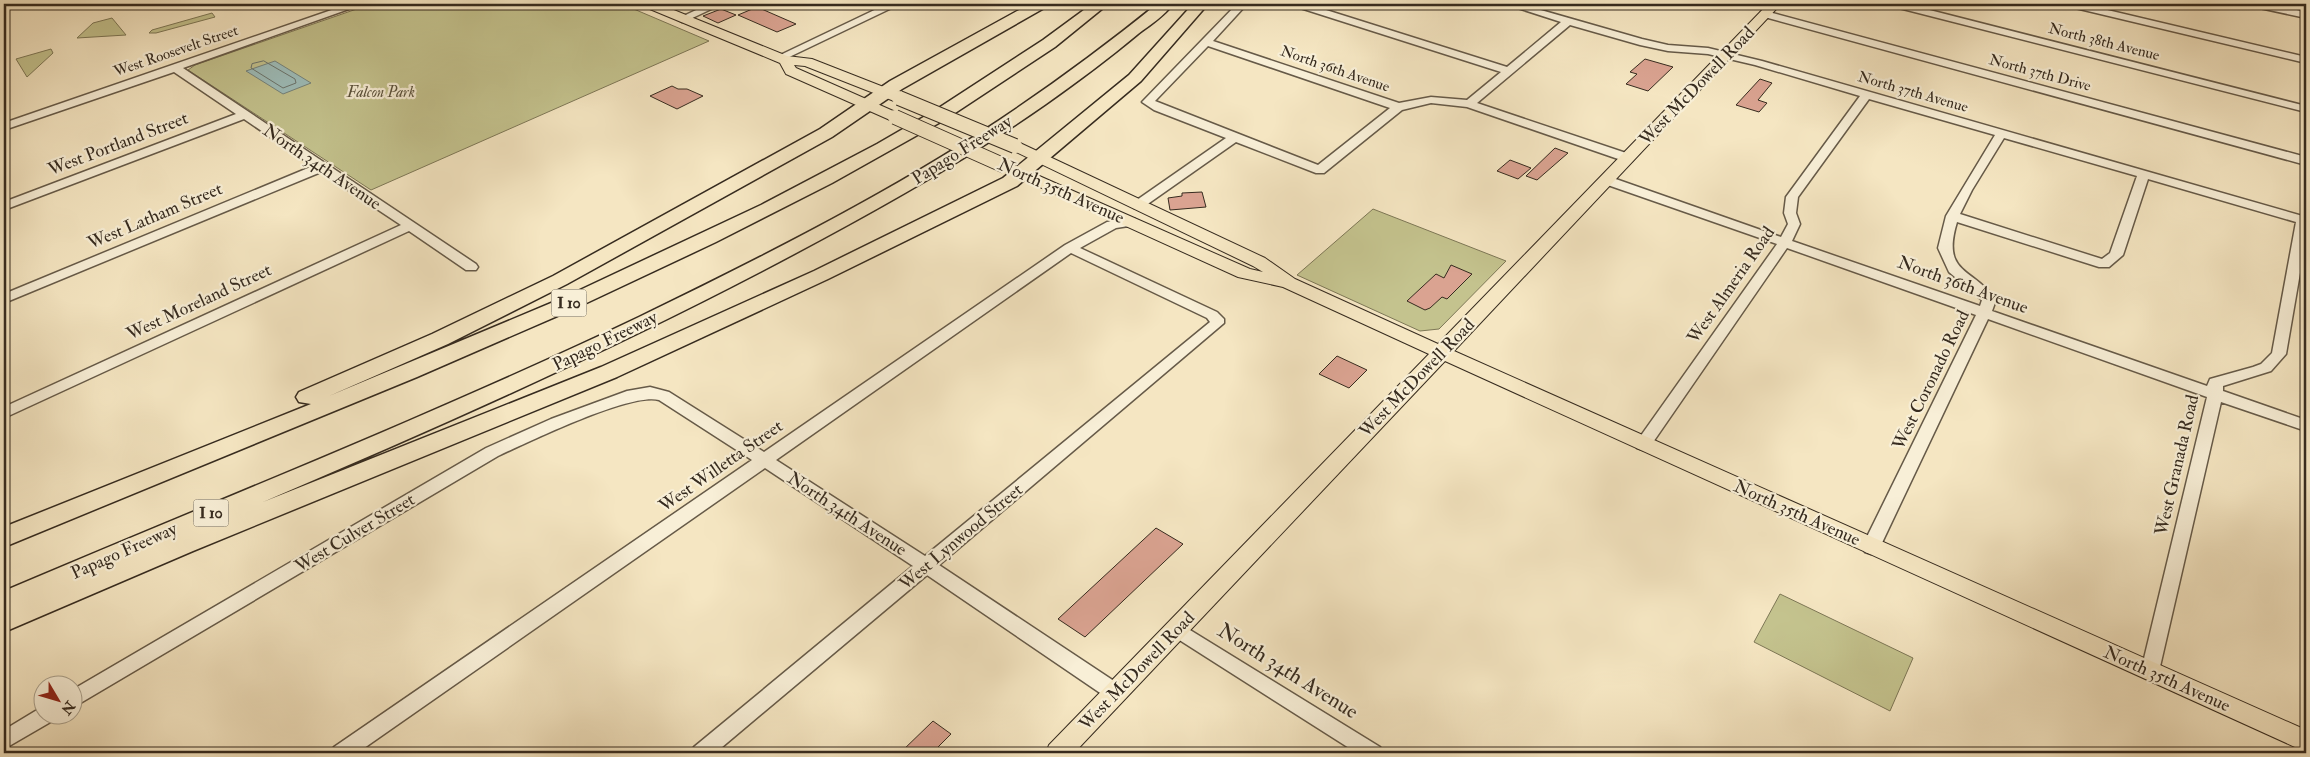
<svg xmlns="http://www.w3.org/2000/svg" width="2310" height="757" viewBox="0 0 2310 757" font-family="'IM FELL Double Pica',serif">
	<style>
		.green { fill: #c4c38e; stroke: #7d7756 }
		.water { fill: #9ebebb; stroke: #74837d }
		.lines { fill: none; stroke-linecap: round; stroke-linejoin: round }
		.shore { stroke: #6a746d; stroke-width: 1 }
		.building { fill: #daa391; stroke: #362b1f }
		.minor-casing { stroke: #665a48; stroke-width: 3 }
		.major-casing { stroke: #362b1f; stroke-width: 2 }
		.highway-casing { stroke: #362b1f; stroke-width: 3 }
		.minor { fill: #f8efd7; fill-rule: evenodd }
		.major { fill: #f5e6c2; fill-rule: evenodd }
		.highway { fill: #f5e6c2; fill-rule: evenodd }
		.major-bridge-casing { stroke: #362b1f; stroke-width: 16; stroke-linecap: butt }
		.major-bridge { stroke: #f5e6c2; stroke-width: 14 }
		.labels { text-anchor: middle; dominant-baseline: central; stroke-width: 4.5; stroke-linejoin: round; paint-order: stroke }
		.far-street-label { font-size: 15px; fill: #362b1f; stroke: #f8efd7 }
		.far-park-label { font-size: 15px; font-style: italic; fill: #5a513b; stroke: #f8efd7 }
		.shield { fill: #f8efd7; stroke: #706656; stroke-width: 1 }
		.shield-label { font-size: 16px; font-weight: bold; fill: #362b1f }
		.street-label { font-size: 18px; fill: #362b1f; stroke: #f8efd7 }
		.near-street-label { font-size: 21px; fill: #362b1f; stroke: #f8efd7 }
	</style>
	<rect width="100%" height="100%" fill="#f5e6c2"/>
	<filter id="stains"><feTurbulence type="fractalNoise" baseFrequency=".004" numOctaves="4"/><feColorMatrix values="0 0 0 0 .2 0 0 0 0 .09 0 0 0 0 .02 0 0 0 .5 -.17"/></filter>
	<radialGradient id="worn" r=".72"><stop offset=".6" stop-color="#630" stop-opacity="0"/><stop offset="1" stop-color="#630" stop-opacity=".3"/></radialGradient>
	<path class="green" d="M371,4H622L709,41L371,190L188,70L195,65Z
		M212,13L215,17L156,33H149L152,30Z
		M112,18L126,35L77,38L93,23Z
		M51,49L53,53L27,77L16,59Z
		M1373,209L1506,261L1439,329L1420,331L1297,275Z
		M1780,594L1913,658L1890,711L1754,642Z"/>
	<path class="water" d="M275,61L311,83L283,94L246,71Z"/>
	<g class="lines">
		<path class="shore" d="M264,61L295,79L296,83L283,88L251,68L252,64Z"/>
	</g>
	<path class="building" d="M757,7L796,24L777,32L738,15Z
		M721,9L736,15L718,23L703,16Z
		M1645,59L1673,67L1648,91L1626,84L1637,74L1630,72Z
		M1760,79L1772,83L1758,100L1767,103L1759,112L1736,105Z
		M672,86L678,89H687L703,96L677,109L650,96Z
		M1555,148L1568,153L1537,180L1526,176Z
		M1510,160L1531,168L1518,179L1497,171Z
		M1202,192L1206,207L1170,210L1168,198L1182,196V193Z
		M1451,265L1472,274L1447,299L1442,297L1430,308L1425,310L1407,301L1436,274L1444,278Z
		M1337,356L1367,370L1349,388L1319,374Z
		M1156,528L1183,544L1085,637L1058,619Z
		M933,721L951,734L932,753H900Z"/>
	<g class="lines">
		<g class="minor-casing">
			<path id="minor" d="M349,4H363L183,68L476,264L478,267L476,270H466L409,231L4,418V407L401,225L321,172L4,303V294L313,166L244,119L4,210V202L236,114L174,72L4,130V123Z
				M709,4H722L686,21L682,22L677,19Z
				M887,4H900L783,60H775L774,58Z
				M1237,4H1247L1213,41L1399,103L1431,97L1467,100L1501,72L1294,6L1293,4H1307L1507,67L1561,22L1505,4H1520L1642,39L1668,45L1708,48L1762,61L2306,217V238L2286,354L2271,371L2223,386V391L2306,420V431L2221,402L2159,671L2157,677L2150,679L2143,677L2141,671L2207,397L1988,319L1880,547L1877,552L1871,554L1865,552L1862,547L1976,315L1787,248L1649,448L1643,450L1637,448L1635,444L1777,244L1602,183L1600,180L1602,177H1610L1781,237L1788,224L1784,213L1786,197L1860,96L1755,65L1708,54L1668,51L1640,45L1570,25L1477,103L1632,155L1634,158L1632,161H1624L1467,107L1431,103L1402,110L1324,173H1316L1236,142L1142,208H1134L1132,205L1134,202L1226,138L1154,110L1142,102ZM1208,46L1390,108L1318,165L1155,101ZM1869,99L1995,135L1946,216L1938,248L1949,272L1982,300L1980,306L1792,241L1800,224L1796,213L1798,197ZM2004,138L2137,176L2110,253L2102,259L1960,214L1972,190ZM2148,179L2296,222L2272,353L2261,364L2253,367L2210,379L2207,386L1992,311L1996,300C1973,267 1941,275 1957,222L2099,267H2109L2123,255Z
				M1890,4H1906L2306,106V112L1891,6Z
				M2066,4H2082L2306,57V63L2071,7Z
				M2250,4H2268L2306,12V18L2255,7Z
				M1765,11L2306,157V165L1761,16V12Z
				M1130,218L1135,219L1136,222L1135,225L1116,228L1080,248L1217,312L1224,319V323L939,565L1123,687L1126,693L1123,699L1116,701L1109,699L927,575L715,753H691L694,747L913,566L765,468L357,753H331L334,747L752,460L659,400C631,392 528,442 498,456L72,708V690L486,448L551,419L627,391L650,387L669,392L764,452L1065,245L1107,222ZM1071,253L1207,318L1210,322L925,556L776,460Z
				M1177,622L1380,747L1383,753H1357L1170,634L1168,629L1170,624Z
				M42,707V714H57L54,720L4,749V730Z"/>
		</g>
		<g class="major-casing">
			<path id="major" d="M643,4H659L787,56L812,59L904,95L906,98L904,101H894L805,66L794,65L796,68L900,114L902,117L900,120H890L786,74L780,63L645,7Z
				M1768,4H1781L1454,351L2306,730V752L1445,361L1074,753H1046L1049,745L1429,354L1283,287L1238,277L1000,169L997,166L1000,163H1010L1250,269L1263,272L1253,266L1010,149L1008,146L1010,143H1020L1265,258L1295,279L1438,344Z"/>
		</g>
		<g class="highway-casing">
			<path id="highway" d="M1030,4H1048L1046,7L902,89L832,137L567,284L448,344L329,396L563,298L761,205L877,144L934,111L1043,40L1092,4H1108L1055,47L946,119L832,183L716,242L578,307L417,377L4,547V527L311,404L299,402L296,397L299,392L432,334L553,276L820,129L890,81Z
				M1157,4H1173C1164,16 1150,25 1138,34C1108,59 1077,82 1046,104C956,167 859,220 762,271C599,356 432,430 263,502L601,367L814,271L1003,178L1129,75L1193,4H1208L1141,81L1017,186L828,279L617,377L193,551L4,632V591C216,501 431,416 639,317C754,261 870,203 978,134C1040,94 1100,50 1157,4Z"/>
		</g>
		<use href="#minor" class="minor"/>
		<use href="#major" class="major"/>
		<use href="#highway" class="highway"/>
		<g class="major-bridge-casing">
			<path id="major-bridge" d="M899,98L1015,146
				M895,117L1005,166"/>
		</g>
		<use href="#major-bridge" class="major-bridge"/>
	</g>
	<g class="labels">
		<g class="far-street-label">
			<text transform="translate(2104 42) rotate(14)">North 38th Avenue</text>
			<text transform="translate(176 51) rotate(-19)">West Roosevelt Street</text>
			<text transform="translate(1335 69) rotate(19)">North 36th Avenue</text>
			<text transform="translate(2040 73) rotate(15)">North 37th Drive</text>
			<text transform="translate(1913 92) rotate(16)">North 37th Avenue</text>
		</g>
		<g class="far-park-label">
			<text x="381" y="92">Falcon Park</text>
		</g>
		<g class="shield">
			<rect x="551.5" y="289.5" width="35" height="27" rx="4"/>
			<rect x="193.5" y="499.5" width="35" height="27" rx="4"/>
		</g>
		<g class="shield-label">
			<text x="569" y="303">I 10</text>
			<text x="211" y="513">I 10</text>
		</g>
		<g class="street-label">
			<text transform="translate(1697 86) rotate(-46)">West McDowell Road</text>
			<text transform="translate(118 144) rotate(-21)">West Portland Street</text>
			<text transform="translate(962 150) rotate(-32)">Papago Freeway</text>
			<text transform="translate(322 167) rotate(34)">North 34th Avenue</text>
			<text transform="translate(1061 191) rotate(24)">North 35th Avenue</text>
			<text transform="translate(155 216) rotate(-23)">West Latham Street</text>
			<text transform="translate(1731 285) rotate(-55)">West Almeria Road</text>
			<text transform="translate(1963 285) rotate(20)">North 36th Avenue</text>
			<text transform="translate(199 302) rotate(-25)">West Moreland Street</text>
			<text transform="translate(605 341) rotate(-26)">Papago Freeway</text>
			<text transform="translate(1417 378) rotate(-46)">West McDowell Road</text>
			<text transform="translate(1931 380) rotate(-64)">West Coronado Road</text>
			<text transform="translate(2177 465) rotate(-77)">West Granada Road</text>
			<text transform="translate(721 466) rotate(-35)">West Willetta Street</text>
			<text transform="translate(1797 513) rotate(24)">North 35th Avenue</text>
			<text transform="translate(847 514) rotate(33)">North 34th Avenue</text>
			<text transform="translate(355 533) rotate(-31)">West Culver Street</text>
			<text transform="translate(961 537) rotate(-40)">West Lynwood Street</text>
			<text transform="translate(124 551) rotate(-24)">Papago Freeway</text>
			<text transform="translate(1137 671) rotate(-46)">West McDowell Road</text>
			<text transform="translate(2167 679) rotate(24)">North 35th Avenue</text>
		</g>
		<g class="near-street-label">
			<text transform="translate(1288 671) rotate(32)">North 34th Avenue</text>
		</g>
	</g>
	<rect width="2310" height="757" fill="none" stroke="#f5e6c2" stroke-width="20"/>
	<rect x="5" y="5" width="2300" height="747" fill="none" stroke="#362b1f" stroke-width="2.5"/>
	<rect x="10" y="10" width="2290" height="737" fill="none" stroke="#362b1f"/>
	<g transform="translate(58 700) rotate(128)"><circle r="24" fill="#f8efd7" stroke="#aaa18d"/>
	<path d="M0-4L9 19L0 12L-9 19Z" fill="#8f2418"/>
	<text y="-8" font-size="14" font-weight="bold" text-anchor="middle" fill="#362b1f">N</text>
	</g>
	<rect width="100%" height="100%" filter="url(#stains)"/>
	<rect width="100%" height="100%" fill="url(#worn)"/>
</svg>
